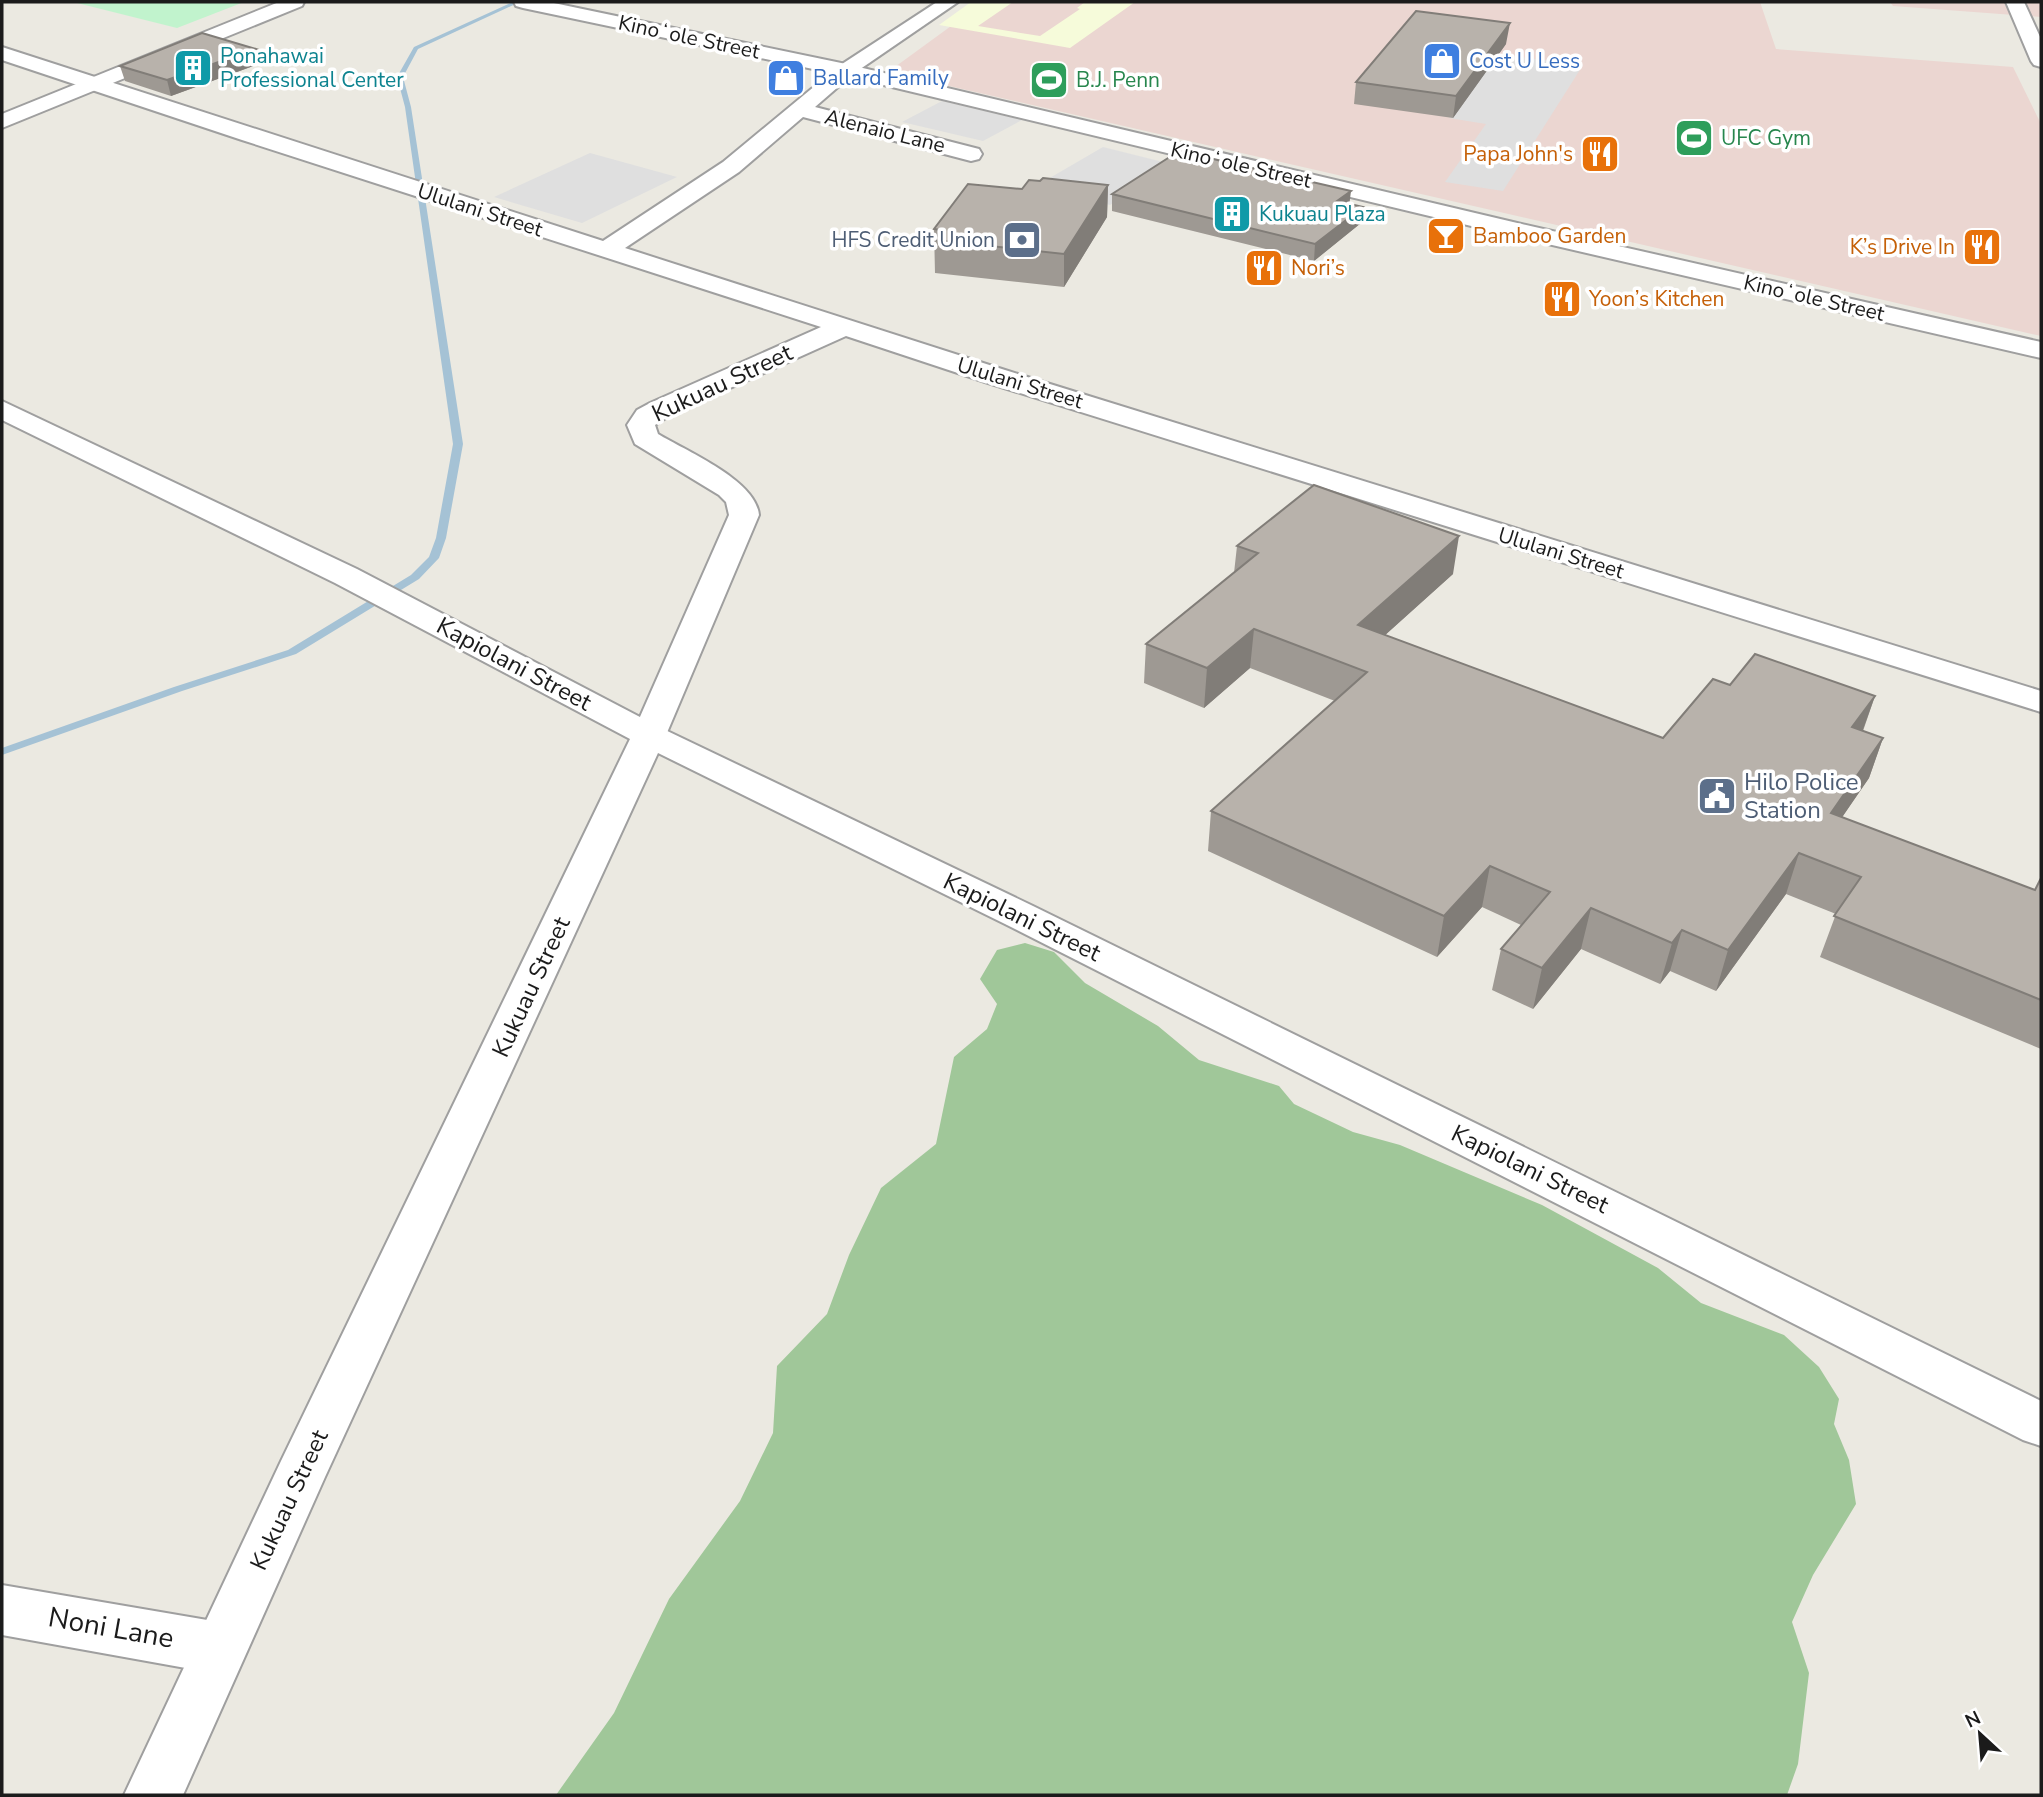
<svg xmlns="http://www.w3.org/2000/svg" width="2043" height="1797" viewBox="0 0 2043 1797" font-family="'Nunito Sans',sans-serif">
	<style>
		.commercial { fill: #ebd6d1 }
		.education { fill: #f6fbda }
		.forest { fill: #a0c799 }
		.park { fill: #c1f3cd }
		.parking { fill: #dfdfdf }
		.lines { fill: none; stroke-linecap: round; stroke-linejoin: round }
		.stream { fill: #a5c2d5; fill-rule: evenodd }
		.minor-casing { stroke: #9f9f9f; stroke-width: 4 }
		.tertiary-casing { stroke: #9f9f9f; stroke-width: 4 }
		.minor { fill: #fff; fill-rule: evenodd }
		.tertiary { fill: #fff; fill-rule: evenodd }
		.wall { fill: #9e9993 }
		.shaded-wall { fill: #817d78 }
		.building { fill: #b8b2ab; stroke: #817d78; stroke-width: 2 }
		.labels { text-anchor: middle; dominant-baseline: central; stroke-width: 7; stroke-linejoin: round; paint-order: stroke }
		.far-street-label { font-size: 21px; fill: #1b1b1b; stroke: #fff }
		.far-culture-label { font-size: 21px; fill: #0d838f; stroke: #fff; text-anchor: start }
		.far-shop-label { font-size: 21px; fill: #366cbe; stroke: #fff; text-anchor: start }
		.far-leisure-label { font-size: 21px; fill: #27864d; stroke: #fff; text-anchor: start }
		.far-food-label { font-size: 21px; fill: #c56008; stroke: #fff; text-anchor: start }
		.far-service-label { font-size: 21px; fill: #4e5e75; stroke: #fff; text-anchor: end }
		.street-label { font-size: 24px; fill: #1b1b1b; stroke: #fff }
		.service-label { font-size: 24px; fill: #4e5e75; stroke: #fff; text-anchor: start }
		.near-street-label { font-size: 28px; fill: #1b1b1b; stroke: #fff }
	</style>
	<rect width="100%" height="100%" fill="#ebe9e1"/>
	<path class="commercial" d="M984,2H1760L1776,49L2013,67L2041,124V336L888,72Z
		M1890,2H2041V17L1893,6Z"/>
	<path class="education" d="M971,2H1013L978,26L1040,36L1080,9L1077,8L1085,2H1135L1070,48L939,25Z"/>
	<path class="forest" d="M1025,943L1054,952L1085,983L1158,1026L1199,1060L1279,1086L1294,1104L1353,1132L1400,1145L1542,1205L1658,1268L1701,1303L1784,1335L1819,1367L1839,1399L1834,1424L1849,1460L1856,1504L1813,1575L1792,1622L1809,1673L1798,1764L1787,1795H556L614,1713L669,1599L740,1501L773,1433L777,1366L827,1314L849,1255L881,1188L936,1144L954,1057L987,1029L997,1004L980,979L997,950Z"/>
	<path class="park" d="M73,2H244L177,28Z"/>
	<path class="parking" d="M1496,54L1583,65L1503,191L1445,182L1486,124L1449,118Z
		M942,101L1022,120L983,141L902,122Z
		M1103,147L1175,165L1110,205L1036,186Z
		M590,153L677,177L582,223L494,197Z"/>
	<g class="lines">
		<path class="stream" d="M513,2H520L418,49L403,77L411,107L463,444L446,538L439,558L419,579L296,654L182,691L2,755V748L174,687L288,650L411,575L429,557L436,538L453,444L405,107L397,77L414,47Z"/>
		<g class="minor-casing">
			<path id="minor" d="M937,2H958L853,74L815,107L979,149L982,154L979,159L971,161L803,117L739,172L625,248L1005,370L2041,691V712L985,382L846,336L670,415L655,425L658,434C686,451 756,480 759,515L666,735L661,742L649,745L637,742L632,735L729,515L726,502L719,495L635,444L627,425L637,410L650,403L821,327L242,140L2,60V47L603,241L723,162L839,66Z
				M2006,2H2024L2041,39V67L2034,65L2031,61Z
				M2,1585L219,1622L238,1630L246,1648L238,1666L219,1674L2,1635Z"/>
		</g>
		<g class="tertiary-casing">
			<path id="tertiary" d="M279,2H304L302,6L2,128V114Z
				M514,2H549L846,64L1513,222L2041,342V358L1513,236L846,76L523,8L516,6Z
				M2,401L357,569L661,728L1033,906L2041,1401V1446L2023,1440L1005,924L658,753L325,1477L183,1795H124L281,1461L630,739L335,583L2,420Z"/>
		</g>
		<use href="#minor" class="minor"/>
		<use href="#tertiary" class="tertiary"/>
	</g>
	<path class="wall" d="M1506,44L1453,118L1354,104L1356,82Z
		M256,49L259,64L171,96L125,81L120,66Z
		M1108,185L1107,217L1064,287L935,273L934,229Z
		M1112,194L1350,204L1361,223L1314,261L1112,211Z
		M1237,546L1453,574L1385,635L1663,738L1730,685L1875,696L1863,731L1883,738L1869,778L1842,817L2035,890L2041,881V1049L1820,957L1836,914L1786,894L1716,991L1670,971L1660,984L1581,949L1533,1009L1492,990L1501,949L1521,925L1482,907L1437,957L1208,851L1211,811L1335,701L1250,668L1204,708L1144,683L1146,644L1234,573Z"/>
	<path class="shaded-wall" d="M1510,23L1506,44L1453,118L1456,96Z
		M256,49L259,64L171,96L167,80Z
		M1108,185L1107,217L1064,287V254Z
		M1351,191L1349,207L1337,201Z
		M1363,207L1361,223L1314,261L1315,244Z
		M1459,536L1453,574L1353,664L1358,625Z
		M1254,629L1250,668L1204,708L1207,668Z
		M1875,696L1861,735L1852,727Z
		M1883,738L1869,778L1817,854L1831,813Z
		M1799,853L1786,894L1716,991L1728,950Z
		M1490,866L1482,907L1437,957L1444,916Z
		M1591,908L1581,949L1533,1009L1542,968Z
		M1682,930L1670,971L1660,984L1672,943Z"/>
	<path class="building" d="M1416,11L1510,23L1456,96L1356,82Z
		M202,33L256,49L167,80L120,66Z
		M1179,151L1351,191L1337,201L1363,207L1315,244L1112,194Z
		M1043,178L1108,185L1064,254L934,240L941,230L934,229L968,184L1022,189L1029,180L1040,181Z
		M1314,485L1459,536L1358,625L1663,738L1713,679L1730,685L1755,654L1875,696L1852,727L1883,738L1831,813L2035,890L2040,880L2041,881V1000L1834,916L1861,877L1799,853L1728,950L1682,930L1672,943L1591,908L1542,968L1501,949L1550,892L1490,866L1444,916L1211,811L1367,672L1254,629L1207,668L1146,644L1258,553L1237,546Z"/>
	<defs>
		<g id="shop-square" transform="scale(2.0125)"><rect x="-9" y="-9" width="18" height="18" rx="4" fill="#3f7fe0" stroke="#fff"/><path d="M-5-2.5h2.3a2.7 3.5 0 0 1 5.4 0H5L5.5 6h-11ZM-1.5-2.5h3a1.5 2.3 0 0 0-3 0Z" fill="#fff"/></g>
		<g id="building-square" transform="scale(2.0125)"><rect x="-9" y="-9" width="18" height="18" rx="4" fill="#0f9aa8" stroke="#fff"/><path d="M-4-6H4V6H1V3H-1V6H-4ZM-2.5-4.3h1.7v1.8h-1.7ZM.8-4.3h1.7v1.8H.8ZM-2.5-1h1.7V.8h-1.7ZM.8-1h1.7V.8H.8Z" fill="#fff"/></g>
		<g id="stadium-square" transform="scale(2.0125)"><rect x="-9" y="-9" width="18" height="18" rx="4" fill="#2e9e5b" stroke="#fff"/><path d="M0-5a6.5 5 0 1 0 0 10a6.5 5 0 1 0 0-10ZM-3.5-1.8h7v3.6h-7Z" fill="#fff"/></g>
		<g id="restaurant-square" transform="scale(2.0125)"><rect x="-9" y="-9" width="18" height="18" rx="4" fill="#e8710a" stroke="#fff"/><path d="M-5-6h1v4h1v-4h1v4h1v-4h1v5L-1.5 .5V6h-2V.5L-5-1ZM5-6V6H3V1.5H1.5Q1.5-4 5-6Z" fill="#fff"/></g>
		<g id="bar-square" transform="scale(2.0125)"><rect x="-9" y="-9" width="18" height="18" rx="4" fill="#e8710a" stroke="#fff"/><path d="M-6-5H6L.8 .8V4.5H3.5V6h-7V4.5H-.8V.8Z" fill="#fff"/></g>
		<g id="bank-square" transform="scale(2.0125)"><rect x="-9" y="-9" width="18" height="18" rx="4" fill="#5c6f8a" stroke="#fff"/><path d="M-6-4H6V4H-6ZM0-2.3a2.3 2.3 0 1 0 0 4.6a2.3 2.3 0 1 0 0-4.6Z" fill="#fff"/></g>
		<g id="civic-square" transform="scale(2.0125)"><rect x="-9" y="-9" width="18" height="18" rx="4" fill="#5c6f8a" stroke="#fff"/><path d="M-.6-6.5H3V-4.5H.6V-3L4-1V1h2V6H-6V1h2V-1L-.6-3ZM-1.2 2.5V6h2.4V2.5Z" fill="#fff"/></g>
	</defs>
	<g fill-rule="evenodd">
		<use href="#shop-square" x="1442" y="61"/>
		<use href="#building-square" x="193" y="68"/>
		<use href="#shop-square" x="786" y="78"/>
		<use href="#stadium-square" x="1049" y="80"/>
		<use href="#stadium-square" x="1694" y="138"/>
		<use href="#restaurant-square" x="1600" y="154"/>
		<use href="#building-square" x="1232" y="214"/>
		<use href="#bar-square" x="1446" y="236"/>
		<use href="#bank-square" x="1022" y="240"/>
		<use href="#restaurant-square" x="1982" y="247"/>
		<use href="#restaurant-square" x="1264" y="268"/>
		<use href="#restaurant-square" x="1562" y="299"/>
		<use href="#civic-square" x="1717" y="796"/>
	</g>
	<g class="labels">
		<g class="far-street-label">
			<text transform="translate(689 37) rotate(12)">Kinoʻole Street</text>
			<text transform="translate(885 131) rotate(14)">Alenaio Lane</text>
			<text transform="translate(1241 165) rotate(13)">Kinoʻole Street</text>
			<text transform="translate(480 210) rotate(18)">Ululani Street</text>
			<text transform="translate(1814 298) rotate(13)">Kinoʻole Street</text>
			<text transform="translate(1020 383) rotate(17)">Ululani Street</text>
			<text transform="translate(1561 553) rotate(17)">Ululani Street</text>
		</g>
		<g class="far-culture-label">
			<text x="220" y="56">Ponahawai<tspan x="220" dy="24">Professional Center</tspan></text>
			<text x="1259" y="214">Kukuau Plaza</text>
		</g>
		<g class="far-shop-label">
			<text x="1469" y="61">Cost U Less</text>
			<text x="813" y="78">Ballard Family</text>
		</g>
		<g class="far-leisure-label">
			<text x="1076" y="80">B.J. Penn</text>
			<text x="1721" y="138">UFC Gym</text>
		</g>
		<g class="far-food-label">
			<text x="1573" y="154" text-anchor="end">Papa John's</text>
			<text x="1473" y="236">Bamboo Garden</text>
			<text x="1955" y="247" text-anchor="end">K’s Drive In</text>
			<text x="1291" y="268">Nori’s</text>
			<text x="1589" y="299">Yoon’s Kitchen</text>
		</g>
		<g class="far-service-label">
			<text x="995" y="240">HFS Credit Union</text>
		</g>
		<g class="street-label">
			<text transform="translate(722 383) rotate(-25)">Kukuau Street</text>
			<text transform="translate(514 664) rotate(28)">Kapiolani Street</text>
			<text transform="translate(1022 917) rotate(26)">Kapiolani Street</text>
			<text transform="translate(531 987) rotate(-65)">Kukuau Street</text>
			<text transform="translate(1530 1169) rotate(26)">Kapiolani Street</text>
			<text transform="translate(289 1500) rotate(-65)">Kukuau Street</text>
		</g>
		<g class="service-label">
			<text x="1744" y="782">Hilo Police<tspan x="1744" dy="28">Station</tspan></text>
		</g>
		<g class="near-street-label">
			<text transform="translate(111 1628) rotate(10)">Noni Lane</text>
		</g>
	</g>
	<rect width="2043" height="1797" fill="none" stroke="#1b1b1b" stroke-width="7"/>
	<g transform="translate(1980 1734) rotate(334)" stroke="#ffffff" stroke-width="5" paint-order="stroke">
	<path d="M0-5L12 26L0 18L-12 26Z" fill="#1b1b1b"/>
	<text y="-10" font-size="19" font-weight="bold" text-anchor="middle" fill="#1b1b1b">N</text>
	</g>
</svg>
